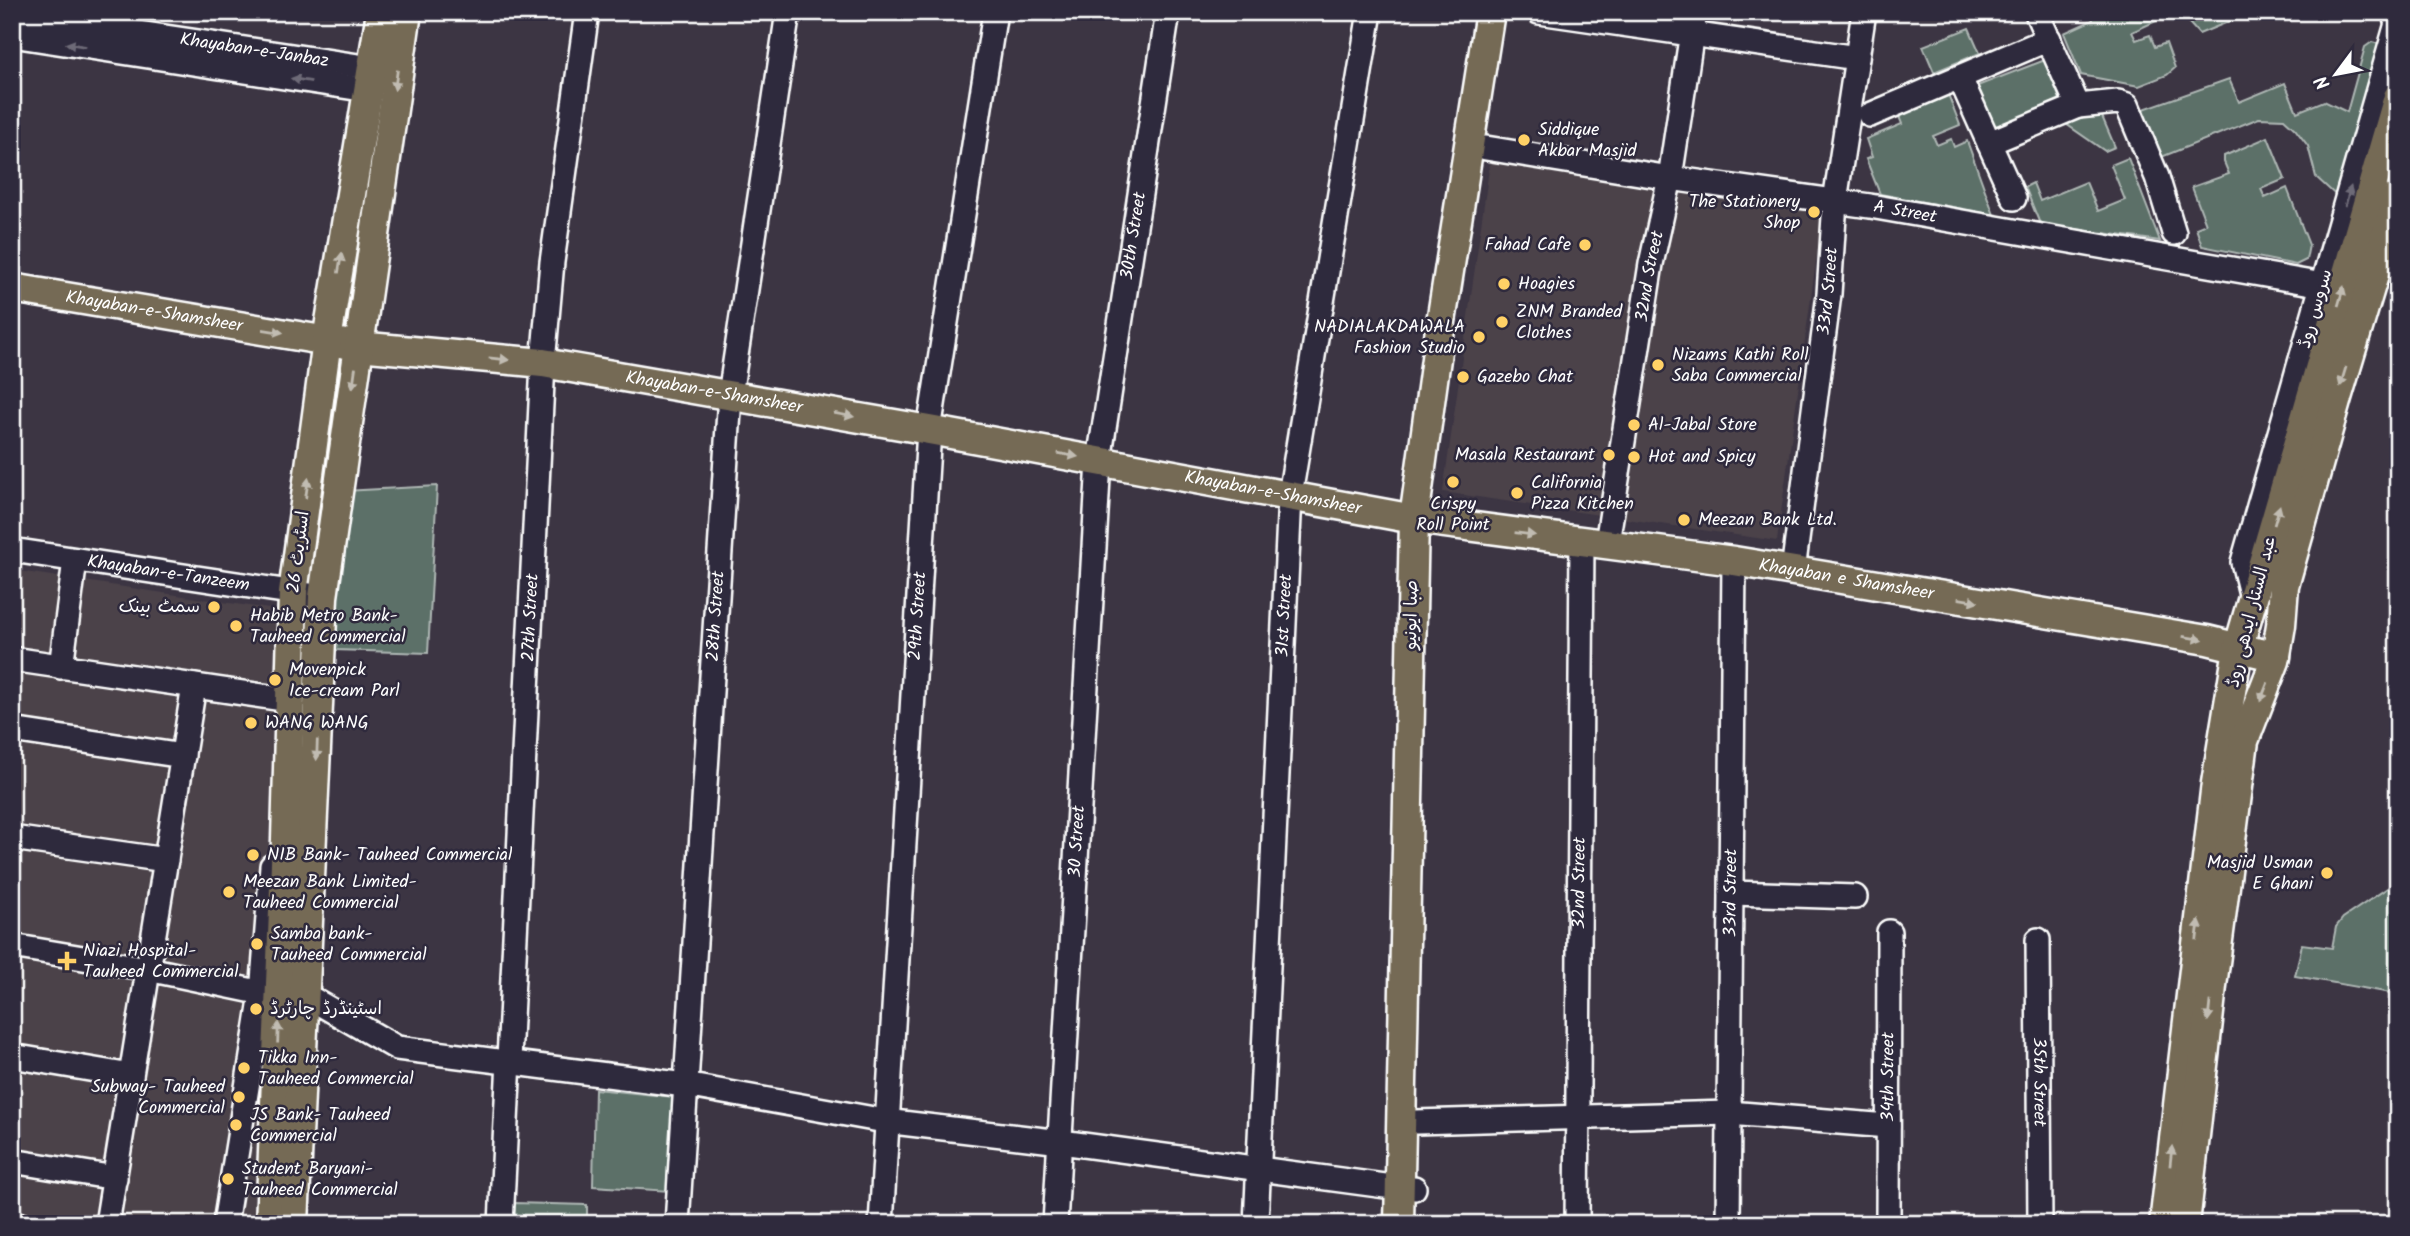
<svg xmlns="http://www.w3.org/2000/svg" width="2410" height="1236" viewBox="0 0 2410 1236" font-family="Kalam,'Playpen Sans Arabic',sans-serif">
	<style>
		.built { fill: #4b424a }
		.green { fill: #5c6f68; stroke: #aeb7b4; stroke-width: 2 }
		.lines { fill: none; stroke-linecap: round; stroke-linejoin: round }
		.minor-casing { stroke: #fff; stroke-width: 28 }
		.major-casing { stroke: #fff; stroke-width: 33 }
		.minor { stroke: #2f2a3d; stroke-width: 23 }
		.major { stroke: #756a55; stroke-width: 28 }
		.oneway { fill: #6d6a77 }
		.oneway2 { fill: #c1bcb2 }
		.poi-dot { fill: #ffd166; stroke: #2f2a3d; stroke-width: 2.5 }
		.labels { text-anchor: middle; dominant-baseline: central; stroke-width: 5; stroke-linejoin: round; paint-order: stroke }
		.street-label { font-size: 18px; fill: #fff; stroke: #2f2a3d }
		.poi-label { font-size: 18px; fill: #fff; stroke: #2f2a3d; text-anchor: start }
	</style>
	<rect width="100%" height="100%" fill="#3c3543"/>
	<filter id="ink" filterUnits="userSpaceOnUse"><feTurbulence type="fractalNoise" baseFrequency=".0143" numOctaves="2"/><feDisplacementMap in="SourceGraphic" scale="14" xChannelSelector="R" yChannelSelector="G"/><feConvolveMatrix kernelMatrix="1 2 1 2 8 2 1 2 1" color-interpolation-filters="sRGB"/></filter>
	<g filter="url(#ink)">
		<path class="built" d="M1490,162L1823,211L1777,541L1443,492Z
			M12,570L289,612L267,1224H12Z"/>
		<path class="green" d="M2091,12H2152L2156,21L2132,32L2136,40L2150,35L2155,47L2166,43L2175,68L2167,75L2139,86L2081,75L2064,33L2093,20Z
			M2179,12H2252L2199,34Z
			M1969,28L1980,53L1934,72L1923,46Z
			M2372,42L2379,44L2382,49L2342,201L2316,177L2308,146L2295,129L2284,119L2259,118L2154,160L2135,112L2229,79L2239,102L2285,83L2297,112L2324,101L2347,112L2365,47Z
			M2045,60L2061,102L1989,129L1972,88Z
			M1946,89L1960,125L1933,136L1937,145L1951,139L1954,147L1967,141L1994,215L1880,194L1866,159L1872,157L1866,139L1902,124L1896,109Z
			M2098,107L2115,147L2105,151L2066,124L2064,120Z
			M2268,137L2285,179L2261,189L2265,198L2287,188L2309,245L2306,260L2296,265L2202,246L2196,228L2206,224L2192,187L2229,174L2224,162V156Z
			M2128,158L2160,241L2040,224L2025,187L2033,183L2040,201L2086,182L2098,211L2125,200L2111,165Z
			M437,486L428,653L335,650L334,594L344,491Z
			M2398,881V939L2391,993L2295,976L2302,944L2332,948L2336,927L2343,918Z
			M595,1089L675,1097L670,1191L593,1186Z
			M514,1203L587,1205V1224H512Z"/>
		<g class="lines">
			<g class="minor-casing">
				<g id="minor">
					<path d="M1539,12L1857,58"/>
					<path id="s1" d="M12,14L372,68"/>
					<path d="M2038,16L2078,106L2118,102L2127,105L2157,177L2174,233"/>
					<path d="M12,35L368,90"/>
					<path d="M1960,78L1989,143L2078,106"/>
					<path d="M1870,115L2049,39"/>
					<path d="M1989,143L2014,198"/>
					<path id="s2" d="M1486,148L1670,178L1870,206L2323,285"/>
					<path id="s3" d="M1607,543L1651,264L1670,178L1695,12"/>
					<path id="s4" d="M12,550L310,595"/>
					<path id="s5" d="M1793,571L1829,294L1835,201L1864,12"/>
					<path d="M2252,598L2243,562L2398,20"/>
					<path d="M12,659L290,700"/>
					<path d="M61,667L75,560"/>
					<path d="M12,730L183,756"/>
					<path d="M12,838L166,860"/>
					<path d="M1731,893L1855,897"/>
					<path id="s6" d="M2038,940L2040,1224"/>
					<path d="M12,946L148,969L277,996"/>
					<path d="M305,995L397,1048L685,1085L885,1121L1061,1142L1400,1188H1414"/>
					<path d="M12,1056L131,1076"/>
					<path d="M1416,1122L1729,1113L1888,1126"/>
					<path d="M12,1161L115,1178"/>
					<path d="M12,1223L19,1224"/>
					<path d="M107,1224L194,686"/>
					<path d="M225,1224L262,994L272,866"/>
					<path id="s7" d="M501,1224L543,363L552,262L587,12"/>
					<path id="s8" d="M677,1224L730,395L788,12"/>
					<path id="s9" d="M881,1224L929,430L995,12"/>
					<path id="s10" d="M1055,1224L1099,461L1168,12"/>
					<path id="s11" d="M1256,1224L1290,495L1370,12"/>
					<path id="s12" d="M1577,1224L1582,541"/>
					<path id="s13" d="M1728,1224L1734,561"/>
					<path id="s14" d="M1888,1224L1889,932"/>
				</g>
			</g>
			<g class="major-casing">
				<g id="major">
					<path id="s15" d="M12,288L358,346L543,363L929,430L1414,519L1734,561L2207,640L2276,657"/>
					<path d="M270,1224L286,839L293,593L327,340L381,12"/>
					<path d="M294,1224L323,597L407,12"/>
					<path d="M1399,1224L1414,519L1441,322L1490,12"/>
					<path d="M2164,1224L2216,783L2238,649L2398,97"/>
					<path d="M2185,1224L2212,986L2244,741L2275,661L2281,625L2284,586L2337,398L2398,195"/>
				</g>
			</g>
			<use href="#minor" class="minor"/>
			<use href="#major" class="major"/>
		</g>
		<defs><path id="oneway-solid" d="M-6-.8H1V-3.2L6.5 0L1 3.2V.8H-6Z" transform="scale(1.75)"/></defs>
		<g class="oneway">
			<use href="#oneway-solid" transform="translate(76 45) rotate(-171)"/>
			<use href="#oneway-solid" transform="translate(301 80) rotate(-171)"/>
			<use href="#oneway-solid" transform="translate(2348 196) rotate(-74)"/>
		</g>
		<g class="oneway2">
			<use href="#oneway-solid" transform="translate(396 80) rotate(98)"/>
			<use href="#oneway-solid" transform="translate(340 263) rotate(-81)"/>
			<use href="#oneway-solid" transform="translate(2341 296) rotate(-74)"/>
			<use href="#oneway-solid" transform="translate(273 331) rotate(9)"/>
			<use href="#oneway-solid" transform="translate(499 359) rotate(6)"/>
			<use href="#oneway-solid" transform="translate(2343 377) rotate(107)"/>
			<use href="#oneway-solid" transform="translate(354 378) rotate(98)"/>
			<use href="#oneway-solid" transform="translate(844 415) rotate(10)"/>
			<use href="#oneway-solid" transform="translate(1068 455) rotate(10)"/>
			<use href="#oneway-solid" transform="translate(307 488) rotate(-82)"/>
			<use href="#oneway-solid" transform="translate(2277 515) rotate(-74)"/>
			<use href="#oneway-solid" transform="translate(1525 534) rotate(7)"/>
			<use href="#oneway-solid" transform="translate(1968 600) rotate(9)"/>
			<use href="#oneway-solid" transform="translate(2193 638) rotate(9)"/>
			<use href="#oneway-solid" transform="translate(2264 692) rotate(112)"/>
			<use href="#oneway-solid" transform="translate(317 750) rotate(92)"/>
			<use href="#oneway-solid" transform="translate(2198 930) rotate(-83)"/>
			<use href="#oneway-solid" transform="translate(2209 1011) rotate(96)"/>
			<use href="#oneway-solid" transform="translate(278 1033) rotate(-88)"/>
			<use href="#oneway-solid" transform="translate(2171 1156) rotate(-84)"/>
		</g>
	</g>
	<g class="poi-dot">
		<circle cx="1524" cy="140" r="7"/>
		<circle cx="1814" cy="212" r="7"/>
		<circle cx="1585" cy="245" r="7"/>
		<circle cx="1504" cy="284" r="7"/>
		<circle cx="1502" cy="322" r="7"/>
		<circle cx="1479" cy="337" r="7"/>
		<circle cx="1658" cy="365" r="7"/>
		<circle cx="1463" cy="377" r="7"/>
		<circle cx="1634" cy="425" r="7"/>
		<circle cx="1609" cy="455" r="7"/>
		<circle cx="1634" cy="457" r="7"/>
		<circle cx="1453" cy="482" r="7"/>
		<circle cx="1517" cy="493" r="7"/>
		<circle cx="1684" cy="520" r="7"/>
		<circle cx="214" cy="607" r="7"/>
		<circle cx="236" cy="626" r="7"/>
		<circle cx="275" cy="680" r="7"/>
		<circle cx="251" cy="723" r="7"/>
		<circle cx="253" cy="855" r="7"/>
		<circle cx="2327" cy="873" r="7"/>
		<circle cx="229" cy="892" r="7"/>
		<circle cx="257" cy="944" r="7"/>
		<path d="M63.5 950.5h7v7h7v7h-7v7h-7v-7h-7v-7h7z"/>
		<circle cx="256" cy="1009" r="7"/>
		<circle cx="244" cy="1068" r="7"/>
		<circle cx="239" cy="1097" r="7"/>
		<circle cx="236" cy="1125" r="7"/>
		<circle cx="228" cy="1179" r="7"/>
	</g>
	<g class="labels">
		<g class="street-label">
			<text stroke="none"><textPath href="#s1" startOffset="245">Khayaban-e-Janbaz</textPath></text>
			<text stroke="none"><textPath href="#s2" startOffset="424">A Street</textPath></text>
			<text stroke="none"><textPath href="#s10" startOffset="992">30th Street</textPath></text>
			<text stroke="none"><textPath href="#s3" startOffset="270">32nd Street</textPath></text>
			<text stroke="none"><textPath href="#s5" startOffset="282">33rd Street</textPath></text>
			<text transform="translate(2316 309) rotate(-74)">سروس روڈ</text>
			<text stroke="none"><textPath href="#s15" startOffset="144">Khayaban-e-Shamsheer</textPath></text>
			<text stroke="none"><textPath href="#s15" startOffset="710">Khayaban-e-Shamsheer</textPath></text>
			<text stroke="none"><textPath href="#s15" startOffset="1278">Khayaban-e-Shamsheer</textPath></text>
			<text transform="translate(299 552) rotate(-83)">اسٹریٹ 26</text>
			<text stroke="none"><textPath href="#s4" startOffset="158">Khayaban-e-Tanzeem</textPath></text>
			<text stroke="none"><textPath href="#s15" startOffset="1858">Khayaban e Shamsheer</textPath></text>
			<text transform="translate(2252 612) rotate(-76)">عبد الستار ایدھی روڈ</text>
			<text stroke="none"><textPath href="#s11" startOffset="609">31st Street</textPath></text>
			<text transform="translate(1412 615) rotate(-89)">صبا ایونیو</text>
			<text stroke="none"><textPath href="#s8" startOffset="609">28th Street</textPath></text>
			<text stroke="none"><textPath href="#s9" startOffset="609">29th Street</textPath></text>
			<text stroke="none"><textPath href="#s7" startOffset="607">27th Street</textPath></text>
			<text stroke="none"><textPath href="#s10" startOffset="383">30 Street</textPath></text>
			<text stroke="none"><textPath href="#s12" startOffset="341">32nd Street</textPath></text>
			<text stroke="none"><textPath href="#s13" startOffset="331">33rd Street</textPath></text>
			<text stroke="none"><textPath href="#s14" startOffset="147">34th Street</textPath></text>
			<text stroke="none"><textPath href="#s6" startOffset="142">35th Street</textPath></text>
		</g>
		<g class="poi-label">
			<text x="1538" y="130">Siddique<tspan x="1538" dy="21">Akbar Masjid</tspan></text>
			<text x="1800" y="202" text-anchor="end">The Stationery<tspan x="1800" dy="21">Shop</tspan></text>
			<text x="1571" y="245" text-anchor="end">Fahad Cafe</text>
			<text x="1518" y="284">Hoagies</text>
			<text x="1516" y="312">ZNM Branded<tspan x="1516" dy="21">Clothes</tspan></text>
			<text x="1465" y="327" text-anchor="end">NADIALAKDAWALA<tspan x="1465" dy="21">Fashion Studio</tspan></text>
			<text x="1672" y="355">Nizams Kathi Roll<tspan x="1672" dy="21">Saba Commercial</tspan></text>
			<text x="1477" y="377">Gazebo Chat</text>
			<text x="1648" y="425">Al-Jabal Store</text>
			<text x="1595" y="455" text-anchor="end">Masala Restaurant</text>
			<text x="1648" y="457">Hot and Spicy</text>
			<text x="1531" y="483">California<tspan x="1531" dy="21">Pizza Kitchen</tspan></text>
			<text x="1453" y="504" text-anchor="middle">Crispy<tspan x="1453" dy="21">Roll Point</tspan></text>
			<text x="1698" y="520">Meezan Bank Ltd.</text>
			<text x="200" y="607" text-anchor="end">سمٹ بینک</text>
			<text x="250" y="616">Habib Metro Bank-<tspan x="250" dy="21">Tauheed Commercial</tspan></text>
			<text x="289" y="670">Movenpick<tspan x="289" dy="21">Ice-cream Parl</tspan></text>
			<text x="265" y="723">WANG WANG</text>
			<text x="267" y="855">NIB Bank- Tauheed Commercial</text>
			<text x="2313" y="863" text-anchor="end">Masjid Usman<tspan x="2313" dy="21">E Ghani</tspan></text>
			<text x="243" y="882">Meezan Bank Limited-<tspan x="243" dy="21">Tauheed Commercial</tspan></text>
			<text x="271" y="934">Samba bank-<tspan x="271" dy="21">Tauheed Commercial</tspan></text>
			<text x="83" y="951">Niazi Hospital-<tspan x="83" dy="21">Tauheed Commercial</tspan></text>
			<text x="270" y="1009">اسٹینڈرڈ چارٹرڈ</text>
			<text x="258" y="1058">Tikka Inn-<tspan x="258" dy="21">Tauheed Commercial</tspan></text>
			<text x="225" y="1087" text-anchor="end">Subway- Tauheed<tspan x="225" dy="21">Commercial</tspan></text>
			<text x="250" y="1115">JS Bank- Tauheed<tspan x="250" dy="21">Commercial</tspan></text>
			<text x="242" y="1169">Student Baryani-<tspan x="242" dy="21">Tauheed Commercial</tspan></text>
		</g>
	</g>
	<rect width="2410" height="1236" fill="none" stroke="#2f2a3d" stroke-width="42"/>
	<rect x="21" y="21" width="2368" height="1194" fill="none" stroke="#fff" stroke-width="2.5" filter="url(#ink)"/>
	<g transform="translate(2336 74) rotate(238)" stroke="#2f2a3d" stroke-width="5" paint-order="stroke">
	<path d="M0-5L12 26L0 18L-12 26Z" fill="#ffffff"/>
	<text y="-10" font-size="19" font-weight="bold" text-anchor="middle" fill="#ffffff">N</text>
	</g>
</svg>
